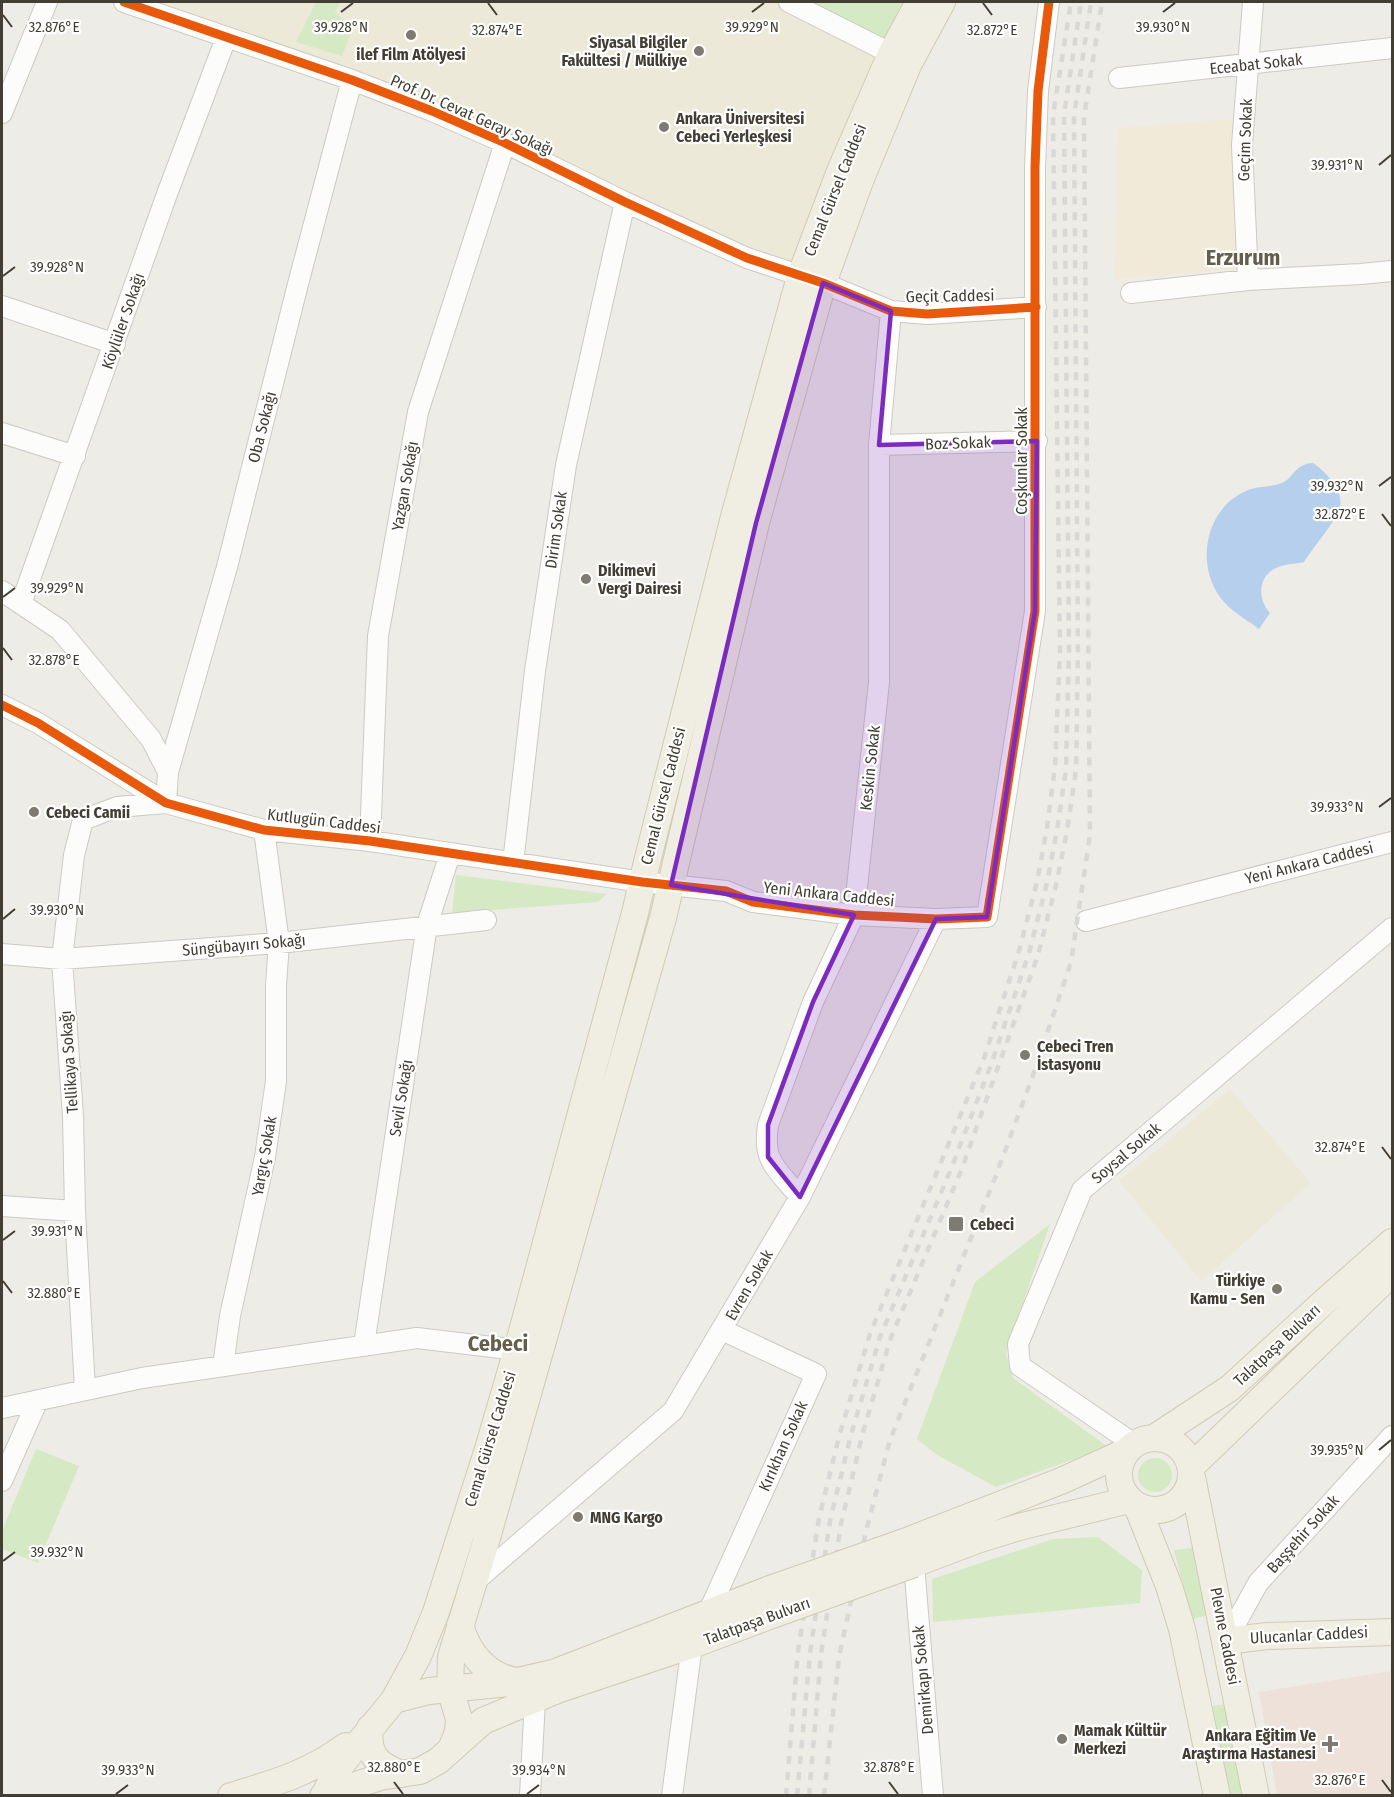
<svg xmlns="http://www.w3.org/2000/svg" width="1394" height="1797" viewBox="0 0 1394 1797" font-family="'Fira Sans Condensed',sans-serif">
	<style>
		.commercial { fill: #f1ead8 }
		.education { fill: #ece9d8 }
		.medical { fill: #eee1da }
		.green { fill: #d6e9c5 }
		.water { fill: #b5cfed }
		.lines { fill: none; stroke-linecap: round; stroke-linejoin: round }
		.minor-casing { stroke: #cccac3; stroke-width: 22 }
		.major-casing { stroke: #d0cbb3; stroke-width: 28 }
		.minor { stroke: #fcfcfb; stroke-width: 20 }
		.major { stroke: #f0eee2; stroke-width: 26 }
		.rail { stroke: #d8d8d7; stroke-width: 4.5; stroke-dasharray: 8 8; stroke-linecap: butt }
		.major-bridge-casing { stroke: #d0cbb3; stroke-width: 28; stroke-linecap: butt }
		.major-bridge { stroke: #f0eee2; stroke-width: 26 }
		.cycleway-casing { stroke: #fff; stroke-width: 13 }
		.cycleway { stroke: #e8590c; stroke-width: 9 }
		.marked { fill: #7b2cbf; fill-opacity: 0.2; stroke: #7b2cbf; stroke-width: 4.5; stroke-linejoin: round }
		.ticks { fill: none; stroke: #433e33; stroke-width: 2 }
		.poi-dot { fill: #7f7b72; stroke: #fff; stroke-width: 2 }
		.labels { text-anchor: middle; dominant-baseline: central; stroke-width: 4.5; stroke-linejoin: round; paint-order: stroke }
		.poi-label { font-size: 16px; font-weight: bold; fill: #433e33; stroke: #fff; text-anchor: start }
		.street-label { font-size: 16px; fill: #433e33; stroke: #fff }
		.district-label { font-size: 22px; font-weight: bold; fill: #655e4a; stroke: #fff }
		.ticks-label { font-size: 15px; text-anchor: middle; fill: #433e33; stroke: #fff; stroke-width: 4.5; stroke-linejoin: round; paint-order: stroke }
	</style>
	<rect width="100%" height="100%" fill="#eeece6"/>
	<path class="commercial" d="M1233,119V184L1236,269L1115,279L1117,128Z"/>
	<path class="education" d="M124,2H919L800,277L505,143Z
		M1230,1089L1311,1183L1201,1281L1119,1181Z"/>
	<path class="medical" d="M1392,1671V1795H1277L1259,1692Z"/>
	<path class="green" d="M316,2H340L335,12L353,28L342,56L296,42Z
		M813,2H902L885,39Z
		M456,875L607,894L598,902L452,913Z
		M1050,1224L1006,1353L1013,1378L1108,1447L996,1487L937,1455L917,1439L975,1282Z
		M36,1449L79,1466L38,1563L2,1549V1531Z
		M1138 1475a17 17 0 1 1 34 0a17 17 0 1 1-34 0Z
		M1098,1537L1142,1570L1140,1603L933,1622L932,1579L1053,1539Z
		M1193,1548L1208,1615L1192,1619L1174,1550Z
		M1227,1704L1243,1795H1228L1213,1706Z"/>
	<path class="water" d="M1313,463C1326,472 1346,492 1339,510C1334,523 1313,548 1304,562C1295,564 1284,564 1276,568C1257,577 1258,600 1270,613L1259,629C1246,619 1230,611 1220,597C1194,561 1207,504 1251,489C1260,486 1270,487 1279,484C1294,480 1293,464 1313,463Z"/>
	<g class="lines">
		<g class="minor-casing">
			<path id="minor" d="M124,2L352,80L432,111L505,143L625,202L747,258L823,283L891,311L927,314L1036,307
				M789,2L902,59
				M1119,78L1392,48
				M2,113L47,2
				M1248,280L1242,145L1253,2
				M1131,293L1248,280L1361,274L1392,271
				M2,306L115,344
				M2,433L75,456
				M879,445L1037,441
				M2,591L60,630L151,739L168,772L166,803L117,807L83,820L74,855L62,959L73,1116L75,1211L85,1390
				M21,604L167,194L226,38
				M2,705L38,723L166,803L264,830L370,841L642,882L726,891L753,902L854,915L936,919L987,917L1035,611V167L1038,91L1049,2
				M168,772L227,567L298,284L352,80
				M370,841L378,636L418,412L505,143
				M513,863L535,671L566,465L625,202
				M1086,921L1392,842
				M2,954L62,959L279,943L486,920
				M800,1197C778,1170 762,1162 768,1125L813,1002L854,915L879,682V445L891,311
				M2,1206L75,1211V1223
				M364,1345L427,925L450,854
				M223,1366L230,1316L265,1157L276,1081V985L279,943L264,830
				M2,1408L142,1378L417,1338L517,1350
				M1134,1444L1020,1366L1018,1344L1082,1190L1392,928
				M2,1481L37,1402
				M914,1564L933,1796
				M473,1583L673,1411L800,1197L936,919
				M708,1613L816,1374L722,1330
				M1226,1641L1258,1583L1392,1436
				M530,1796L535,1699
				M672,1796L692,1645"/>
		</g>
		<g class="major-casing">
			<path id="major" d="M1119 1474a36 36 0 1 1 72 0a36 36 0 1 1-72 0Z
				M1154,1438L1230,1388L1324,1302L1392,1242
				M1191,1467L1392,1273
				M1192,1477L1256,1796
				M1137,1506L1169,1586L1182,1629L1217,1796
				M904,1542L1061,1481L1127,1451
				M914,1564L977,1540L1019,1527L1129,1500
				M460,1625C468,1653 487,1677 517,1681
				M1226,1641L1267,1636L1392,1632
				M394,1700L429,1691L509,1683L553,1673L770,1589
				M370,1728C367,1755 377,1765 402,1774
				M451,1749L458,1732L459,1719L450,1689L451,1657L485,1545L663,918L756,523L823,283L860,181L909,63L942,2
				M231,1796C274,1783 310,1773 346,1746
				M323,1796L380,1777L420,1771L438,1761L483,1721L557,1690L692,1645L772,1615
				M324,1796L336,1771L394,1700L418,1656L436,1612L488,1449L517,1350L635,913L647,862L734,517L800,277L840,171L891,54L919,2"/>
		</g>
		<use href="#minor" class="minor"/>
		<use href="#major" class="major"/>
		<path class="rail" d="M786,1796L798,1651L819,1518L840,1433L870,1334L984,1058L1019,951L1037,882L1047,828L1055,767L1060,651L1053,115L1071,2
			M797,1796L810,1653L830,1521L851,1435L880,1337L951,1169L992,1062L1029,953L1047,883L1057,830L1066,769L1069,650L1064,115L1081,2
			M809,1796L821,1654L841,1524L862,1436L890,1340L961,1171L1038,955L1056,885L1067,831L1076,770L1078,650L1074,116L1091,2
			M824,1796L839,1657L866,1531L890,1440L995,1178L1032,1078L1071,962L1090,835L1084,117L1102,2"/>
		<g class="major-bridge-casing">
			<path id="major-bridge" d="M770,1589L904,1542
				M772,1615L914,1564"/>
		</g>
		<use href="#major-bridge" class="major-bridge"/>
		<g class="cycleway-casing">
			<path id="cycleway" d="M124,2L352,80L432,111L505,143L625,202L747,258L823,283L891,311L927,314L1036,307
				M2,705L38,723L166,803L264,830L370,841L642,882L726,891L753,902L854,915L936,919L987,917L1035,611V167L1038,91L1049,2"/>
		</g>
		<use href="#cycleway" class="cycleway"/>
	</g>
	<path class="marked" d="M823,283L891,311L879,445L1037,441L1035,611L987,917L936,919L800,1197L768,1157V1125L813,1002L854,915L671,885L756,523Z"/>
	<path class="ticks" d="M488,3L497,15M983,3L992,15M341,12L353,3M752,12L764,3M1163,12L1175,3M3,15L12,27M1379,165L1391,155M3,276L15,267M1379,486L1391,477M1382,514L1391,526M3,597L15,588M3,648L12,660M1379,807L1391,798M3,919L15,909M1382,1147L1391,1159M3,1240L15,1231M3,1281L12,1293M1379,1450L1391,1440M3,1561L15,1552M1382,1780L1391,1792M394,1782L403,1794M889,1782L898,1794M116,1794L128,1785M527,1794L539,1785"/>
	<g class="poi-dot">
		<circle cx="411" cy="35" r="6"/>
		<circle cx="699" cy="51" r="6"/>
		<circle cx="664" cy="127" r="6"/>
		<circle cx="586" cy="579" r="6"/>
		<circle cx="34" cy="812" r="6"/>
		<circle cx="1025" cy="1055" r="6"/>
		<rect x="948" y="1216" width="16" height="16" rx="3"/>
		<circle cx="1277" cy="1289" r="6"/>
		<circle cx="578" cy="1517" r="6"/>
		<circle cx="1062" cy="1739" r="6"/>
		<path d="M1327 1735h6v6h6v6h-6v6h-6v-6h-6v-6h6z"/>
	</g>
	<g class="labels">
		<g class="poi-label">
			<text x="687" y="42" text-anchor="end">Siyasal Bilgiler<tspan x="687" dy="18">Fakültesi / Mülkiye</tspan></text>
			<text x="411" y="54" text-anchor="middle">ilef Film Atölyesi</text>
			<text x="676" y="118">Ankara Üniversitesi<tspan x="676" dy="18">Cebeci Yerleşkesi</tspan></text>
			<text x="598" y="570">Dikimevi<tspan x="598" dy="18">Vergi Dairesi</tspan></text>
			<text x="46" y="812">Cebeci Camii</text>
			<text x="1037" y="1046">Cebeci Tren<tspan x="1037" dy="18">İstasyonu</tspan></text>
			<text x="970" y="1224">Cebeci</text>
			<text x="1265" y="1280" text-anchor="end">Türkiye<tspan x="1265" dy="18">Kamu - Sen</tspan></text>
			<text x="590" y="1517">MNG Kargo</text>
			<text x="1074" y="1730">Mamak Kültür<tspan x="1074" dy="18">Merkezi</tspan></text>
			<text x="1316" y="1735" text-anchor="end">Ankara Eğitim Ve<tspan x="1316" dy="18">Araştırma Hastanesi</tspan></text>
		</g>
		<g class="street-label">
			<text transform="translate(1256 64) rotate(-6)">Eceabat Sokak</text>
			<text transform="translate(472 115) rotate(24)">Prof. Dr. Cevat Geray Sokağı</text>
			<text transform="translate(1245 140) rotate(-88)">Geçim Sokak</text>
			<text transform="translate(835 190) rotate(-68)">Cemal Gürsel Caddesi</text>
			<text transform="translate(950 296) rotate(-1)">Geçit Caddesi</text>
			<text transform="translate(123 321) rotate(-71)">Köylüler Sokağı</text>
			<text transform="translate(262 427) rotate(-76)">Oba Sokağı</text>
			<text transform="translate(958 443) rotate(-2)">Boz Sokak</text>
			<text transform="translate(1021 461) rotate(-90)">Coşkunlar Sokak</text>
			<text transform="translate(405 486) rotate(-80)">Yazgan Sokağı</text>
			<text transform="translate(556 530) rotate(-82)">Dirim Sokak</text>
			<text transform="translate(870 768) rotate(-84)">Keskin Sokak</text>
			<text transform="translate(663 796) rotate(-76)">Cemal Gürsel Caddesi</text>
			<text transform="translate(324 821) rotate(7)">Kutlugün Caddesi</text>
			<text transform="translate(1309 863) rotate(-14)">Yeni Ankara Caddesi</text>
			<text transform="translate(829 894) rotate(6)">Yeni Ankara Caddesi</text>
			<text transform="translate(244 945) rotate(-5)">Süngübayırı Sokağı</text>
			<text transform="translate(69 1062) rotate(-94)">Tellikaya Sokağı</text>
			<text transform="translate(401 1098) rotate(-81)">Sevil Sokağı</text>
			<text transform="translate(1126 1153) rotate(-40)">Soysal Sokak</text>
			<text transform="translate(264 1156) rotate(-80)">Yargıç Sokak</text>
			<text transform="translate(749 1285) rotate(-60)">Evren Sokak</text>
			<text transform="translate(1277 1345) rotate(-43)">Talatpaşa Bulvarı</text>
			<text transform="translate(490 1439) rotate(-73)">Cemal Gürsel Caddesi</text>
			<text transform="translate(783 1446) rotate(-66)">Kırıkhan Sokak</text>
			<text transform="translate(1303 1534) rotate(-48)">Başşehir Sokak</text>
			<text transform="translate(757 1621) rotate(-20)">Talatpaşa Bulvarı</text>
			<text transform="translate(1309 1635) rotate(-3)">Ulucanlar Caddesi</text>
			<text transform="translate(1225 1636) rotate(79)">Plevne Caddesi</text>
			<text transform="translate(923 1680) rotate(-95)">Demirkapı Sokak</text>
		</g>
		<g class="district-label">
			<text x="1243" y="257">Erzurum</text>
			<text x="498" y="1343">Cebeci</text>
		</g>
	</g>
	<g class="ticks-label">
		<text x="54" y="32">32.876°E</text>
		<text x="341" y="32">39.928°N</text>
		<text x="752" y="32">39.929°N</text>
		<text x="1163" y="32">39.930°N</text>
		<text x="497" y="35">32.874°E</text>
		<text x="992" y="35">32.872°E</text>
		<text x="1337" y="170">39.931°N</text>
		<text x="57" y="272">39.928°N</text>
		<text x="1337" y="491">39.932°N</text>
		<text x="1340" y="519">32.872°E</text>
		<text x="57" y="593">39.929°N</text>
		<text x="54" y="665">32.878°E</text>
		<text x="1337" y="812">39.933°N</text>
		<text x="57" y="915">39.930°N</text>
		<text x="1340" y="1152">32.874°E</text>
		<text x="57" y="1236">39.931°N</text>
		<text x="54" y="1298">32.880°E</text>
		<text x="1337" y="1455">39.935°N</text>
		<text x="57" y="1557">39.932°N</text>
		<text x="394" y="1772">32.880°E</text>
		<text x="889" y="1772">32.878°E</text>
		<text x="128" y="1775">39.933°N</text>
		<text x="539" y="1775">39.934°N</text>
		<text x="1340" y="1785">32.876°E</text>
	</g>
	<rect width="1394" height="1797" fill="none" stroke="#433e33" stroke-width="6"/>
</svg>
